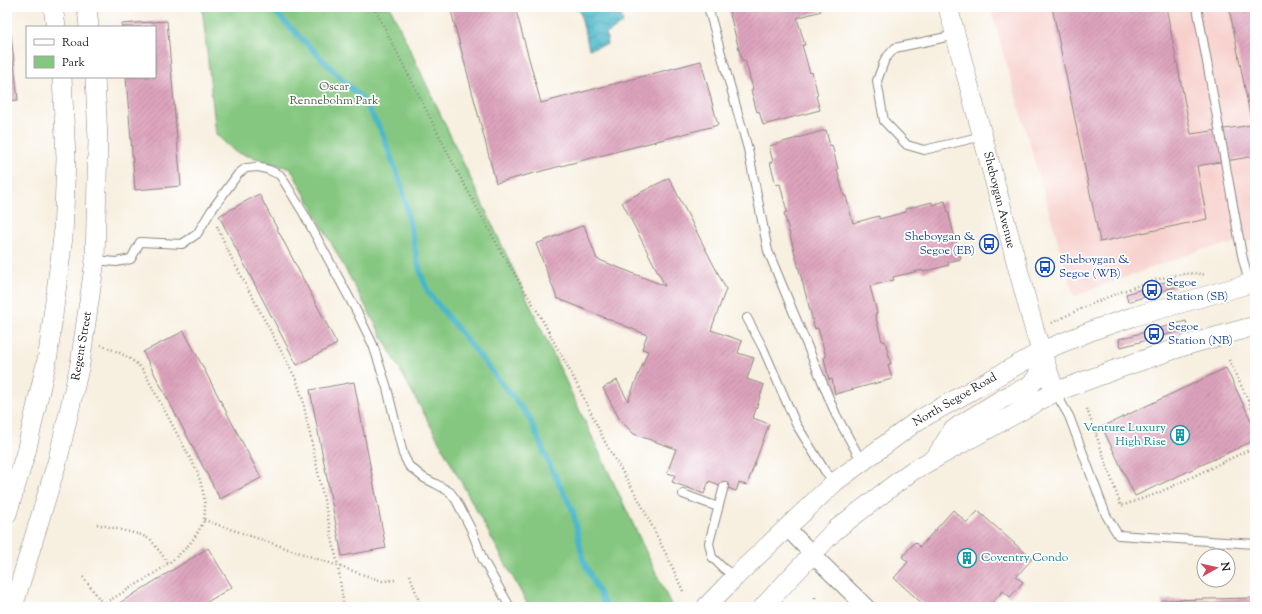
<svg xmlns="http://www.w3.org/2000/svg" width="1262" height="614" viewBox="0 0 1262 614" font-family="'Sorts Mill Goudy',serif">
	<style>
		.built { fill: #f7d0cc }
		.park { fill: #85c780; stroke: #50724e }
		.water { fill: url(#water-waves); stroke: #346a73 }
		.lines { fill: none; stroke-linecap: round; stroke-linejoin: round }
		.stream { stroke: #4cb7ca; stroke-width: 5.5 }
		.building { fill: url(#building-hatch) }
		.service-casing { stroke: #8a867e; stroke-width: 10 }
		.minor-casing { stroke: #8a867e; stroke-width: 18 }
		.tertiary-casing { stroke: #8a867e; stroke-width: 20 }
		.path { stroke: #8a867e; stroke-width: 2.5; stroke-dasharray: 1 3; stroke-linecap: butt }
		.service { stroke: #fff; stroke-width: 8 }
		.minor { stroke: #fff; stroke-width: 16 }
		.tertiary { stroke: #fff; stroke-width: 19 }
		.labels { text-anchor: middle; dominant-baseline: central; stroke-width: 3.5; stroke-linejoin: round; paint-order: stroke }
		.park-label { font-size: 12px; fill: #466044; stroke: #fff }
		.street-label { font-size: 12px; fill: #1c1c1c; stroke: #fff }
		.transit-label { font-size: 12px; fill: #164399; stroke: #fff; text-anchor: start }
		.culture-label { font-size: 12px; fill: #0d838f; stroke: #fff; text-anchor: end }
	</style>
	<defs>
		<pattern id="water-waves" width="16" height="10" patternUnits="userSpaceOnUse"><rect width="16" height="10" fill="#4cb7ca"/><path d="M0 5q4-4 8 0t8 0" fill="none" stroke="#3e94a3"/></pattern>
		<pattern id="building-hatch" width="6" height="6" patternUnits="userSpaceOnUse"><rect width="6" height="6" fill="#dda3bc"/><path d="M-1 1l2-2M0 6l6-6M5 7l2-2" fill="none" stroke="#bd8ca1"/></pattern>
	</defs>
	<rect width="100%" height="100%" fill="#fff"/>
	<filter id="ink" filterUnits="userSpaceOnUse"><feTurbulence type="fractalNoise" baseFrequency=".025" numOctaves="2"/><feDisplacementMap in="SourceGraphic" scale="8" xChannelSelector="R" yChannelSelector="G"/><feConvolveMatrix kernelMatrix="1 2 1 2 8 2 1 2 1" color-interpolation-filters="sRGB"/></filter>
	<filter id="wash" filterUnits="userSpaceOnUse"><feTurbulence type="fractalNoise" baseFrequency=".012" numOctaves="4" result="noise"/><feDisplacementMap in="SourceGraphic" scale="16" xChannelSelector="R" yChannelSelector="G"/><feGaussianBlur stdDeviation="0.9" result="paint"/><feColorMatrix in="noise" values="0 0 0 0 0 0 0 0 0 0 0 0 0 0 0 0 0 1.4 0 .05"/><feComposite in="paint" operator="in"/></filter>
	<g filter="url(#wash)">
		<rect width="100%" height="100%" fill="#f7efdf"/>
		<path class="built" d="M990,7H1255V240L1203,249L1074,296L1071,287Z"/>
		<path class="park" d="M202,7H390L672,607H529L291,169L235,152L216,134Z"/>
		<path class="water" d="M574,7H619L623,23L606,34L608,44L589,49L579,9L575,10Z"/>
		<g class="lines">
			<path class="stream" d="M272,7L279,16L362,99L380,128L402,187L419,268L428,292L529,417L550,466L573,511L583,560L606,607"/>
		</g>
		<g id="blocks">
			<path class="building" d="M450,7H515L541,103L701,61L718,125L496,183Z
				M728,7H826L820,9L821,11L797,18L805,45H802L810,73L812,72L818,95L816,96L820,110L763,125L759,111L757,112L751,90L753,89L745,60L742,61Z
				M1052,7H1166L1191,134L1252,125L1229,7H1255V156L1197,166L1207,219L1100,242Z
				M167,21L181,186L135,190L126,77H155V27H122L121,24Z
				M11,34L18,100L7,101V35Z
				M826,130L830,146L832,145L838,169H837L844,196H846L853,223L879,216V219L906,212L905,209L932,202V205L945,201L961,259L948,262L949,265L923,272L922,270L893,277L894,280L870,286L877,313L875,314L882,341H885L891,364H888L892,379L835,394L832,379L829,380L824,358L826,357L818,328L815,329L784,213L787,212L780,184L776,185L770,162H773L769,146Z
				M669,178L726,289L711,330L742,341L738,353L754,358L747,379L764,385L753,418L769,424L747,485L739,483L736,491L709,481L704,494L672,482L675,475L667,473L676,449L634,434L620,420L603,388L617,380L628,401L648,351L642,349L647,335L557,298L536,244L584,225L597,259L665,286L622,202Z
				M259,194L337,344L297,365L219,216Z
				M1175,279L1178,286L1128,302L1126,294Z
				M1186,321L1188,329L1121,347L1119,339Z
				M184,331L261,478L220,499L143,352Z
				M1226,368L1255,429V440L1135,496L1102,427Z
				M354,382L386,548L342,556L310,390Z
				M953,510L967,523L978,511L1032,559L1016,577L1023,582L1010,597L1003,591L988,607H926L894,578L908,562L902,557L915,542L920,547Z
				M208,548L232,587L199,607H113Z
				M1255,598V607H1162V600Z"/>
		</g>
	</g>
	<g filter="url(#ink)">
		<use href="#blocks" fill-opacity="0" stroke="#8a867e" stroke-width="1"/>
		<g class="lines">
			<g class="service-casing">
				<path id="service" d="M708,7L748,149L768,251L836,415L862,462
					M1197,7L1242,255L1249,283
					M956,35L895,48L885,59L877,81L884,121L907,145L924,150L983,136
					M95,260L116,262L131,259L140,242L182,244L197,234L211,211L238,174L246,168L258,167L269,170L280,175L287,186L304,214L358,314L373,345L387,388L403,454L409,466L424,478L436,484L450,492L456,500L471,529L483,560L510,607
					M747,318L763,348L796,424L825,471L835,482
					M1055,392L1069,416L1106,515L1118,535L1255,544
					M724,486L709,543L712,557L723,568L735,577
					M683,494L718,507"/>
			</g>
			<g class="minor-casing">
				<path id="minor" d="M787,528L824,566L866,607"/>
			</g>
			<g class="tertiary-casing">
				<path id="tertiary" d="M53,7L56,27
					M87,7L89,27
					M948,7L1025,295L1035,332L1055,392
					M936,457L952,431L960,425L1002,399L1029,386L1036,379L1039,371L1042,352
					M7,514L26,452L48,355L63,237L66,158L62,77
					M13,607L58,459L80,364L95,260L98,139L95,77
					M706,607L735,577L835,482L917,421L1042,351L1096,329L1132,317L1255,282
					M763,607L834,531L912,471L1055,392L1120,368L1187,345L1255,326"/>
			</g>
			<path class="path" d="M374,7L457,171L504,257L539,314L578,386L606,444L639,500L670,562L683,591
				M217,226L230,255L296,379L302,397L338,566L343,601V607
				M1052,323C1083,307 1172,265 1205,275
				M1229,360L1255,415
				M1087,409L1121,506L1156,494L1255,447
				M1096,433L1104,430
				M204,520L382,581L396,580
				M97,524L142,535L151,540L169,564
				M410,575L421,607
				M83,577L103,604
				M815,593V598
				M99,607C131,586 181,564 199,530C201,526 204,522 204,519C207,502 202,486 197,471L143,370C130,356 118,352 101,345"/>
			<use href="#service" class="service"/>
			<use href="#minor" class="minor"/>
			<use href="#tertiary" class="tertiary"/>
		</g>
	</g>
	<defs>
		<g id="bus-ring" transform="scale(1)"><circle r="9.5" fill="#fff" stroke="#1a4fb4" stroke-width="1.5"/><path d="M-5-6H5V4H4V6H2V4H-2V6H-4V4H-5ZM-3.5-4V0h7V-4ZM-3.5 1.2v1.5H-2V1.2ZM2 1.2v1.5H3.5V1.2Z" fill="#1a4fb4"/></g>
		<g id="building-ring" transform="scale(1)"><circle r="9.5" fill="#fff" stroke="#0f9aa8" stroke-width="1.5"/><path d="M-4-6H4V6H1V3H-1V6H-4ZM-2.5-4.3h1.7v1.8h-1.7ZM.8-4.3h1.7v1.8H.8ZM-2.5-1h1.7V.8h-1.7ZM.8-1h1.7V.8H.8Z" fill="#0f9aa8"/></g>
	</defs>
	<g fill-rule="evenodd">
		<use href="#bus-ring" x="989" y="244"/>
		<use href="#bus-ring" x="1045" y="267"/>
		<use href="#bus-ring" x="1152" y="290"/>
		<use href="#bus-ring" x="1154" y="334"/>
		<use href="#building-ring" x="1180" y="435"/>
		<use href="#building-ring" x="967" y="558"/>
	</g>
	<g class="labels">
		<g class="park-label">
			<text x="334" y="87">Oscar<tspan x="334" dy="14">Rennebohm Park</tspan></text>
		</g>
		<g class="street-label">
			<text transform="translate(999 200) rotate(76)">Sheboygan Avenue</text>
			<text transform="translate(82 346) rotate(-80)">Regent Street</text>
			<text transform="translate(955 400) rotate(-30)">North Segoe Road</text>
		</g>
		<g class="transit-label">
			<text x="975" y="237" text-anchor="end">Sheboygan &amp;<tspan x="975" dy="14">Segoe (EB)</tspan></text>
			<text x="1059" y="260">Sheboygan &amp;<tspan x="1059" dy="14">Segoe (WB)</tspan></text>
			<text x="1166" y="283">Segoe<tspan x="1166" dy="14">Station (SB)</tspan></text>
			<text x="1168" y="327">Segoe<tspan x="1168" dy="14">Station (NB)</tspan></text>
		</g>
		<g class="culture-label">
			<text x="1166" y="428">Venture Luxury<tspan x="1166" dy="14">High Rise</tspan></text>
			<text x="981" y="558" text-anchor="start">Coventry Condo</text>
		</g>
	</g>
	<rect width="1262" height="614" fill="none" stroke="#fff" stroke-width="24"/>
	<rect x="26" y="26" width="130" height="52" fill="#ffffff" stroke="#a4a4a4"/>
	<rect x="34" y="39" width="20" height="6" fill="#ffffff" stroke="#a4a4a4"/>
	<text x="62" y="46" font-size="12" fill="#1c1c1c">Road</text>
	<rect x="34" y="56" width="20" height="12" fill="#85c780" stroke="#a4a4a4"/>
	<text x="62" y="66" font-size="12" fill="#1c1c1c">Park</text>
	<g transform="translate(1216 568) rotate(82)"><circle r="19" fill="#ffffff" stroke="#a4a4a4"/>
	<path d="M0-3L7 15L0 10L-7 15Z" fill="#d1495b"/>
	<text y="-6" font-size="11" font-weight="bold" text-anchor="middle" fill="#1c1c1c">N</text>
	</g>
</svg>
